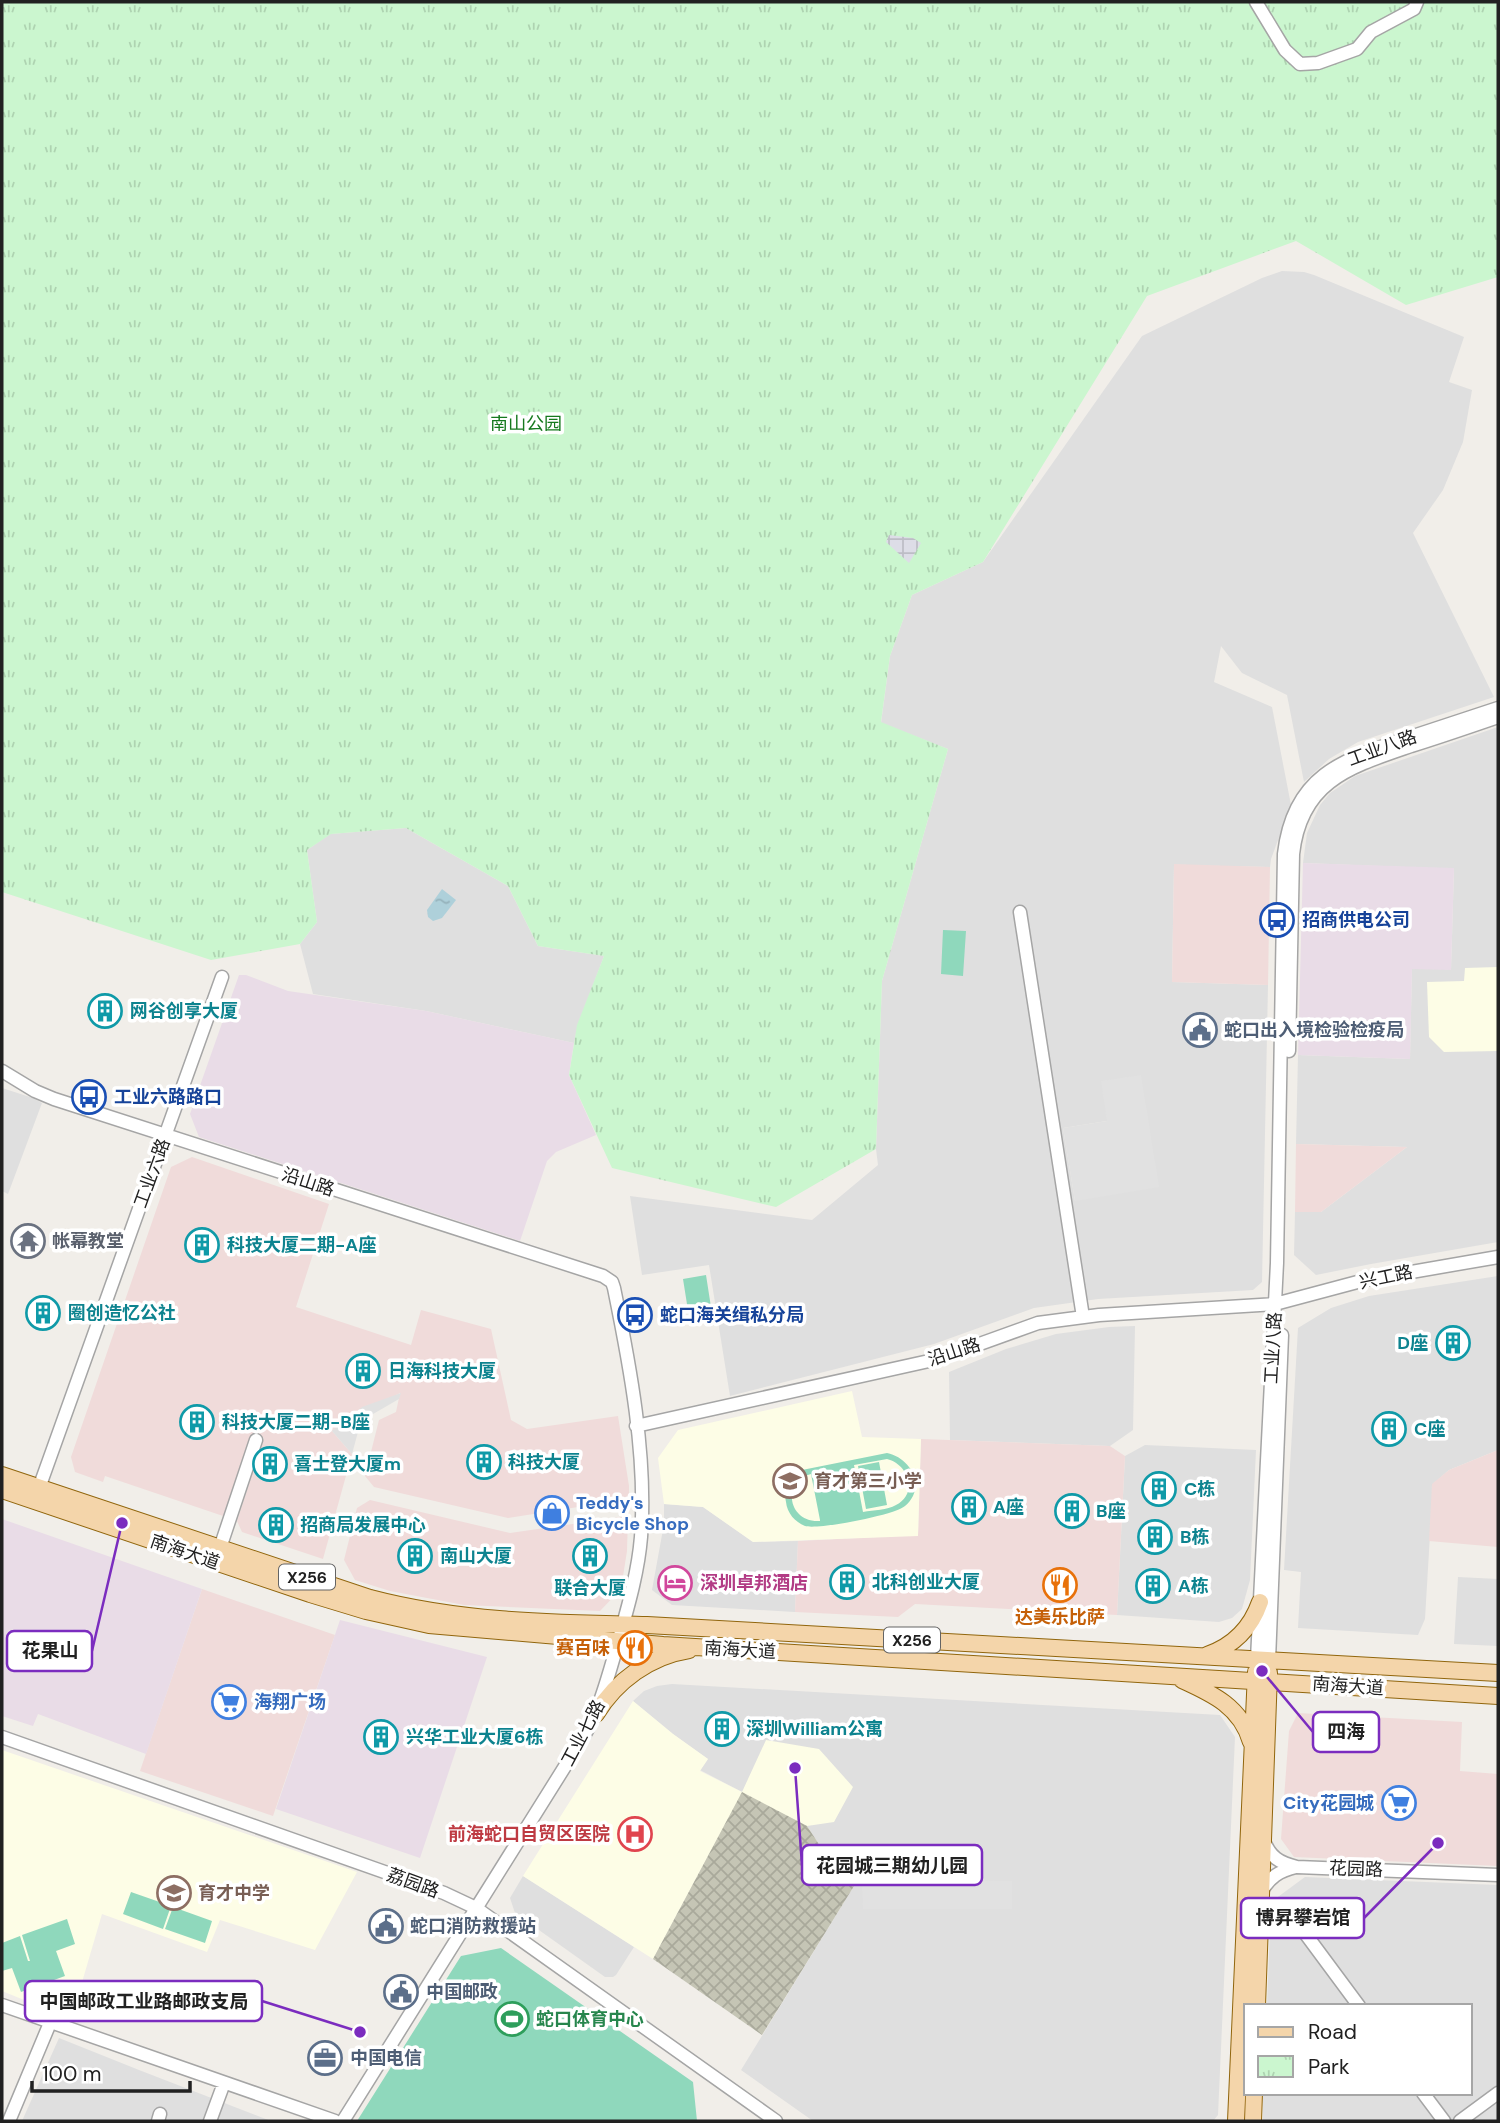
<svg xmlns="http://www.w3.org/2000/svg" width="1500" height="2123" viewBox="0 0 1500 2123" font-family="'DM Sans','Noto Sans SC',sans-serif">
	<style>
		.residential { fill: #dfdfdf; fill-rule: evenodd }
		.commercial { fill: #f0dbda }
		.industrial { fill: #e9dce7 }
		.education { fill: #fdfde6 }
		.construction { fill: url(#construction-cross-hatch) }
		.park { fill: url(#park-tufts) }
		.pitch { fill: #8fd8bc; fill-rule: evenodd }
		.parking { fill: #e1e1e1 }
		.plaza { fill: url(#plaza-grid) }
		.water { fill: url(#water-ripples) }
		.lines { fill: none; stroke-linecap: round; stroke-linejoin: round }
		.minor-casing { stroke: #a5a5a5; stroke-width: 15 }
		.major-casing { stroke: #91660d; stroke-width: 18 }
		.minor { stroke: #fff; stroke-width: 12 }
		.major { stroke: #f4d5aa; stroke-width: 16 }
		.labels { text-anchor: middle; dominant-baseline: central; stroke-width: 7; stroke-linejoin: round; paint-order: stroke }
		.shield { fill: #fff; stroke: #646464; stroke-width: 2 }
		.shield-label { font-size: 16px; font-weight: bold; fill: #212121 }
		.park-label { font-size: 18px; fill: #16791e; stroke: #fff }
		.street-label { font-size: 18px; fill: #212121; stroke: #fff }
		.transit-label { font-size: 18px; font-weight: bold; fill: #164399; stroke: #fff; text-anchor: start }
		.culture-label { font-size: 18px; font-weight: bold; fill: #0d838f; stroke: #fff; text-anchor: start }
		.service-label { font-size: 18px; font-weight: bold; fill: #4e5e75; stroke: #fff; text-anchor: start }
		.worship-label { font-size: 18px; font-weight: bold; fill: #5b616d; stroke: #fff; text-anchor: start }
		.education-label { font-size: 18px; font-weight: bold; fill: #785e54; stroke: #fff; text-anchor: start }
		.shop-label { font-size: 18px; font-weight: bold; fill: #366cbe; stroke: #fff; text-anchor: start }
		.hotel-label { font-size: 18px; font-weight: bold; fill: #b23c85; stroke: #fff; text-anchor: start }
		.food-label { font-size: 18px; font-weight: bold; fill: #c56008; stroke: #fff }
		.health-label { font-size: 18px; font-weight: bold; fill: #be3a42; stroke: #fff; text-anchor: end }
		.leisure-label { font-size: 18px; font-weight: bold; fill: #27864d; stroke: #fff; text-anchor: start }
		.leader { fill: none; stroke: #7b2cbf; stroke-width: 2.5 }
		.callout-dot { fill: #7b2cbf; stroke: #fff; stroke-width: 2.5 }
		.callout { fill: #fff; stroke: #7b2cbf; stroke-width: 2.5 }
		.callout-label { font-size: 19px; text-anchor: middle; font-weight: bold; fill: #212121 }
	</style>
	<defs>
		<pattern id="construction-cross-hatch" width="8" height="8" patternUnits="userSpaceOnUse" patternTransform="scale(1.75)"><rect width="8" height="8" fill="#c5c5b5"/><path d="M0 0l8 8M0 8l8-8" fill="none" stroke="#a9a99b"/></pattern>
		<pattern id="park-tufts" width="24" height="20" patternUnits="userSpaceOnUse" patternTransform="scale(1.75)"><rect width="24" height="20" fill="#cbf6cf"/><path d="M3 7l-1-3M5 7V3M7 7l1-3M15 17l-1-3M17 17v-4M19 17l1-3" fill="none" stroke="#aed3b1"/></pattern>
		<pattern id="plaza-grid" width="8" height="8" patternUnits="userSpaceOnUse" patternTransform="scale(1.75)"><rect width="8" height="8" fill="#dddde7"/><path d="M0 4h8M4 0v8" fill="none" stroke="#bdbdc6"/></pattern>
		<pattern id="water-ripples" width="26" height="14" patternUnits="userSpaceOnUse" patternTransform="scale(1.75)"><rect width="26" height="14" fill="#aed0da"/><path d="M2 4q2-2 4 0t4 0M15 11q2-2 4 0t4 0" fill="none" stroke="#95b2bb"/></pattern>
	</defs>
	<rect width="100%" height="100%" fill="#f1eee9"/>
	<path class="residential" d="M1282,271L1304,272L1314,275L1464,337L1449,382L1472,390L1463,442L1443,490L1413,533L1494,697L1358,742L1329,759L1304,782L1287,695L1242,673L1221,646L1214,682L1272,707L1291,805L1271,859L1270,867L1174,865L1172,982L1268,985L1262,1282L1253,1290L1098,1299L1034,1308L934,1344L730,1396L709,1265L642,1275L630,1196L812,1220L878,1165L876,1149L882,981L948,749L881,723L890,656L912,595L983,562L1142,336L1262,278ZM1107,1121L1075,1201L1063,1128Z
		M1498,727V1242L1371,1264L1316,1275L1294,1255L1295,1212H1321L1407,1147L1296,1144L1298,1055L1410,1059L1412,968L1451,969L1454,869L1303,863L1307,833L1320,805L1330,793L1355,776Z
		M406,828L508,886L538,946L604,956L578,1025L574,1043L426,1011L313,994L300,944L317,922L307,850L330,834Z
		M2,1088L33,1098L42,1103L8,1194L2,1191Z
		M1498,1276V1450L1449,1470L1433,1484L1425,1619L1418,1635L1298,1628L1301,1572L1284,1570L1298,1328L1331,1308L1369,1296Z
		M1135,1326L1133,1430L1110,1446L950,1440L949,1372L1006,1349L1056,1334L1109,1327Z
		M1145,1445L1256,1450L1250,1580L1242,1609L1232,1618L1219,1622L1117,1615L1125,1456Z
		M664,1504L703,1507L753,1542L798,1541L795,1612L672,1605L652,1590L664,1524Z
		M1458,1577L1498,1579V1646L1454,1644Z
		M672,1684L1220,1715L1235,1737L1218,2115L1213,2121H813L741,2070L859,1878L824,1852L807,1826L700,1770L708,1759L673,1734L633,1701L644,1691L657,1686Z
		M523,1876L634,1947L616,1975L613,1977H605L515,1913L510,1898Z
		M1305,1877L1498,1885V2121H1263V2093H1470V2006H1267L1271,1902Z
		M59,2038L139,2070L271,2121H22Z"/>
	<path class="commercial" d="M1174,864L1270,867L1268,985L1172,982Z
		M1296,1144L1407,1147L1321,1212H1295Z
		M192,1157L329,1204L296,1307L411,1345L421,1310L491,1329L511,1420L527,1429L618,1416L629,1486V1499L508,1518L374,1487L365,1476L379,1420L396,1412L400,1393L332,1431L352,1454L323,1559L242,1532L237,1521L264,1438L254,1435L226,1517L105,1476L103,1482L75,1472L71,1457L171,1167Z
		M921,1439L1110,1446L1125,1456L1117,1615L915,1604L898,1617L795,1612L798,1541L918,1535Z
		M1498,1450V1547L1429,1541L1432,1484L1449,1470Z
		M370,1500L510,1533L628,1516L627,1551L621,1589L600,1611L464,1605L390,1591L355,1580L344,1560L357,1508Z
		M202,1589L335,1635L273,1816L140,1771Z
		M1298,1713L1462,1722L1460,1771L1498,1774V1866L1294,1857L1281,1839L1289,1731Z"/>
	<path class="industrial" d="M1303,863L1454,868L1451,970L1412,969L1410,1059L1298,1055Z
		M239,975H246L288,991L426,1011L574,1043L569,1075L596,1135L556,1152L547,1161L520,1241L199,1137L190,1114Z
		M2,1519L202,1589L146,1754L38,1714L33,1726L2,1716Z
		M340,1620L487,1657L420,1858L276,1809Z"/>
	<path class="education" d="M1498,967V1051L1444,1052L1429,1037L1427,982L1464,981L1465,968Z
		M852,1391L862,1437L921,1439L918,1536L753,1542L703,1507L664,1504L658,1458L678,1430Z
		M633,1701L673,1734L708,1759L700,1771L742,1792L766,1740L819,1749L853,1787L834,1822L807,1826L742,1793L653,1959L523,1876Z
		M2,1750L357,1872L315,1950L220,1920L207,1952L102,1914L73,2013L66,2017L2,1991Z"/>
	<path class="construction" d="M742,1792L807,1826L824,1852L859,1878L762,2035L653,1959Z"/>
	<path class="park" d="M2,2H1498V277L1406,305L1296,241L1147,296L983,562L912,595L890,656L881,722L948,749L882,981L876,1149L776,1207L612,1168L569,1075L577,1025L604,956L538,946L508,886L406,828L331,834L307,850L317,922L300,944L211,960L2,892Z"/>
	<path class="pitch" d="M943,930L966,931L963,976L941,974Z
		M706,1275L713,1320L690,1323L683,1279Z
		M887,1453C911,1458 927,1487 905,1506C895,1515 818,1530 805,1526C795,1522 787,1513 786,1502C783,1488 791,1477 802,1470ZM887,1459C908,1464 919,1493 896,1505C887,1510 874,1510 863,1512L854,1465ZM811,1474L820,1520V1521C788,1523 781,1482 811,1474Z
		M879,1462L887,1505L866,1509L858,1466Z
		M131,1892L171,1906L163,1929L123,1914Z
		M173,1907L212,1921L205,1943L165,1929Z
		M67,1919L75,1944L56,1951L65,1976L21,1992L12,1968L2,1971V1943L20,1936L28,1961H30L22,1935Z
		M501,1948L693,2082L697,2121H357L461,1956Z"/>
	<path class="parking" d="M1141,1075L1159,1187L1075,1201L1063,1128L1107,1121L1101,1081Z
		M401,1393L399,1399L361,1421L352,1454L332,1431L362,1407Z
		M862,1880L1012,1881V1909H863Z"/>
	<path class="plaza" d="M889,535L913,538L921,543L909,563L886,542Z"/>
	<path class="water" d="M442,889L456,900L442,918L433,921L428,917L427,910Z"/>
	<g class="lines">
		<g class="minor-casing">
			<path id="minor" d="M1256,2L1285,50L1300,64L1318,63L1357,49L1371,32L1414,9L1417,2
				M1020,912L1083,1317
				M1289,1051L1293,854C1301,781 1350,767 1411,746C1440,737 1469,727 1498,717
				M2,1071L35,1091L54,1099L603,1276L612,1282L614,1288C630,1366 647,1456 641,1537C638,1574 627,1610 617,1646C608,1677 600,1708 584,1736L343,2121
				M636,1426L938,1359L1038,1323L1099,1315L1275,1304L1365,1280L1498,1257
				M39,1488L222,977
				M220,1548L256,1440
				M1257,1659L1277,1263L1284,854C1293,776 1341,760 1407,738C1437,728 1468,718 1498,708
				M1269,1660L1282,1335
				M2,1737L444,1893L476,1908L776,2121
				M1263,1839C1270,1857 1279,1863 1297,1867L1498,1875
				M1261,1892C1270,1877 1279,1871 1296,1867
				M1293,1917L1359,2006
				M2,2005L335,2121
				M1423,2093L1444,2121
				M9,2121L50,2023
				M158,2121L160,2114
				M210,2121L224,2083
				M1460,2121L1498,2093"/>
		</g>
		<g class="major-casing">
			<path id="major" d="M2,1475L370,1598C461,1622 554,1623 647,1625L1498,1673
				M2,1490L310,1594L366,1611L429,1625L663,1645L1498,1696
				M1207,1655C1233,1646 1251,1628 1260,1602
				M1182,1680C1213,1694 1241,1707 1251,1742
				M596,1714C616,1681 650,1656 689,1650
				M1257,2006L1269,1673
				M1236,2121L1256,1672
				M1253,2121L1254,2093"/>
		</g>
		<use href="#minor" class="minor"/>
		<use href="#major" class="major"/>
	</g>
	<defs>
		<g id="bus-ring" transform="scale(1.75)"><circle r="9.5" fill="#fff" stroke="#1a4fb4" stroke-width="1.5"/><path d="M-5-6H5V4H4V6H2V4H-2V6H-4V4H-5ZM-3.5-4V0h7V-4ZM-3.5 1.2v1.5H-2V1.2ZM2 1.2v1.5H3.5V1.2Z" fill="#1a4fb4"/></g>
		<g id="building-ring" transform="scale(1.75)"><circle r="9.5" fill="#fff" stroke="#0f9aa8" stroke-width="1.5"/><path d="M-4-6H4V6H1V3H-1V6H-4ZM-2.5-4.3h1.7v1.8h-1.7ZM.8-4.3h1.7v1.8H.8ZM-2.5-1h1.7V.8h-1.7ZM.8-1h1.7V.8H.8Z" fill="#0f9aa8"/></g>
		<g id="civic-ring" transform="scale(1.75)"><circle r="9.5" fill="#fff" stroke="#5c6f8a" stroke-width="1.5"/><path d="M-.6-6.5H3V-4.5H.6V-3L4-1V1h2V6H-6V1h2V-1L-.6-3ZM-1.2 2.5V6h2.4V2.5Z" fill="#5c6f8a"/></g>
		<g id="temple-ring" transform="scale(1.75)"><circle r="9.5" fill="#fff" stroke="#6b7280" stroke-width="1.5"/><path d="M0-6L5-2H3V0L6.5 2.5H4V6H1.5V3h-3V6H-4V2.5H-6.5L-3 0V-2H-5Z" fill="#6b7280"/></g>
		<g id="school-ring" transform="scale(1.75)"><circle r="9.5" fill="#fff" stroke="#8d6e63" stroke-width="1.5"/><path d="M0-5L7-2L0 1L-7-2ZM-4 1L0 2.5L4 1V4Q0 6-4 4Z" fill="#8d6e63"/></g>
		<g id="shop-ring" transform="scale(1.75)"><circle r="9.5" fill="#fff" stroke="#3f7fe0" stroke-width="1.5"/><path d="M-5-2.5h2.3a2.7 3.5 0 0 1 5.4 0H5L5.5 6h-11ZM-1.5-2.5h3a1.5 2.3 0 0 0-3 0Z" fill="#3f7fe0"/></g>
		<g id="hotel-ring" transform="scale(1.75)"><circle r="9.5" fill="#fff" stroke="#d1479c" stroke-width="1.5"/><path d="M-6-4.5h1.5V1H6V5H4.5V3h-9V5H-6ZM-4 0a1.8 1.8 0 1 1 3.6 0ZM.5 0V-2.5h3Q6-2.5 6 0Z" fill="#d1479c"/></g>
		<g id="restaurant-ring" transform="scale(1.75)"><circle r="9.5" fill="#fff" stroke="#e8710a" stroke-width="1.5"/><path d="M-5-6h1v4h1v-4h1v4h1v-4h1v5L-1.5 .5V6h-2V.5L-5-1ZM5-6V6H3V1.5H1.5Q1.5-4 5-6Z" fill="#e8710a"/></g>
		<g id="supermarket-ring" transform="scale(1.75)"><circle r="9.5" fill="#fff" stroke="#3f7fe0" stroke-width="1.5"/><path d="M-6-5.5h2.5l.6 2H6L4.5 2H-2.5L-4.4-4H-6ZM-1.5 3.2a1.3 1.3 0 1 0 .1 0ZM3 3.2a1.3 1.3 0 1 0 .1 0Z" fill="#3f7fe0"/></g>
		<g id="hospital-ring" transform="scale(1.75)"><circle r="9.5" fill="#fff" stroke="#e0444e" stroke-width="1.5"/><path d="M-5-5h3v3.5h4V-5h3V5h-3V1.5h-4V5h-3Z" fill="#e0444e"/></g>
		<g id="stadium-ring" transform="scale(1.75)"><circle r="9.5" fill="#fff" stroke="#2e9e5b" stroke-width="1.5"/><path d="M0-5a6.5 5 0 1 0 0 10a6.5 5 0 1 0 0-10ZM-3.5-1.8h7v3.6h-7Z" fill="#2e9e5b"/></g>
		<g id="office-ring" transform="scale(1.75)"><circle r="9.5" fill="#fff" stroke="#5c6f8a" stroke-width="1.5"/><path d="M-6-3h4V-5.5h4V-3h4V5H-6ZM-1-4.5V-3h2v-1.5ZM-6 0V1H6V0Z" fill="#5c6f8a"/></g>
	</defs>
	<g fill-rule="evenodd">
		<use href="#bus-ring" x="1277" y="920"/>
		<use href="#building-ring" x="105" y="1011"/>
		<use href="#civic-ring" x="1200" y="1030"/>
		<use href="#bus-ring" x="89" y="1097"/>
		<use href="#temple-ring" x="28" y="1241"/>
		<use href="#building-ring" x="202" y="1245"/>
		<use href="#building-ring" x="43" y="1313"/>
		<use href="#bus-ring" x="635" y="1315"/>
		<use href="#building-ring" x="1453" y="1343"/>
		<use href="#building-ring" x="363" y="1371"/>
		<use href="#building-ring" x="197" y="1422"/>
		<use href="#building-ring" x="1389" y="1429"/>
		<use href="#building-ring" x="484" y="1462"/>
		<use href="#building-ring" x="270" y="1464"/>
		<use href="#school-ring" x="790" y="1481"/>
		<use href="#building-ring" x="1159" y="1489"/>
		<use href="#building-ring" x="969" y="1507"/>
		<use href="#building-ring" x="1072" y="1511"/>
		<use href="#shop-ring" x="552" y="1513"/>
		<use href="#building-ring" x="276" y="1525"/>
		<use href="#building-ring" x="1155" y="1537"/>
		<use href="#building-ring" x="415" y="1556"/>
		<use href="#building-ring" x="590" y="1556"/>
		<use href="#building-ring" x="847" y="1582"/>
		<use href="#hotel-ring" x="675" y="1583"/>
		<use href="#restaurant-ring" x="1060" y="1585"/>
		<use href="#building-ring" x="1153" y="1586"/>
		<use href="#restaurant-ring" x="635" y="1648"/>
		<use href="#supermarket-ring" x="229" y="1702"/>
		<use href="#building-ring" x="722" y="1729"/>
		<use href="#building-ring" x="381" y="1737"/>
		<use href="#supermarket-ring" x="1399" y="1803"/>
		<use href="#hospital-ring" x="635" y="1834"/>
		<use href="#school-ring" x="174" y="1893"/>
		<use href="#civic-ring" x="386" y="1926"/>
		<use href="#civic-ring" x="401" y="1992"/>
		<use href="#stadium-ring" x="512" y="2019"/>
		<use href="#office-ring" x="325" y="2058"/>
	</g>
	<g class="labels">
		<g class="shield">
			<rect x="279" y="1564.5" width="56" height="25" rx="5"/>
			<rect x="884" y="1627.5" width="56" height="25" rx="5"/>
		</g>
		<g class="shield-label">
			<text x="307" y="1577">X256</text>
			<text x="912" y="1640">X256</text>
		</g>
		<g class="park-label">
			<text x="526" y="424">南山公园</text>
		</g>
		<g class="street-label">
			<text transform="translate(1382 748) rotate(-20)">工业八路</text>
			<text transform="translate(152 1173) rotate(-70)">工业六路</text>
			<text transform="translate(308 1182) rotate(18)">沿山路</text>
			<text transform="translate(1386 1277) rotate(-12)">兴工路</text>
			<text transform="translate(1273 1348) rotate(-87)">工业八路</text>
			<text transform="translate(954 1352) rotate(-18)">沿山路</text>
			<text transform="translate(185 1552) rotate(19)">南海大道</text>
			<text transform="translate(740 1650) rotate(3)">南海大道</text>
			<text transform="translate(1348 1686) rotate(4)">南海大道</text>
			<text transform="translate(583 1733) rotate(-62)">工业七路</text>
			<text transform="translate(1356 1869) rotate(2)">花园路</text>
			<text transform="translate(413 1883) rotate(20)">荔园路</text>
		</g>
		<g class="transit-label">
			<text x="1302" y="920">招商供电公司</text>
			<text x="114" y="1097">工业六路路口</text>
			<text x="660" y="1315">蛇口海关缉私分局</text>
		</g>
		<g class="culture-label">
			<text x="130" y="1011">网谷创享大厦</text>
			<text x="227" y="1245">科技大厦二期-A座</text>
			<text x="68" y="1313">圈创造忆公社</text>
			<text x="1428" y="1343" text-anchor="end">D座</text>
			<text x="388" y="1371">日海科技大厦</text>
			<text x="222" y="1422">科技大厦二期-B座</text>
			<text x="1414" y="1429">C座</text>
			<text x="508" y="1462">科技大厦</text>
			<text x="294" y="1464">喜士登大厦m</text>
			<text x="1184" y="1489">C栋</text>
			<text x="993" y="1507">A座</text>
			<text x="1096" y="1511">B座</text>
			<text x="300" y="1525">招商局发展中心</text>
			<text x="1180" y="1537">B栋</text>
			<text x="440" y="1556">南山大厦</text>
			<text x="872" y="1582">北科创业大厦</text>
			<text x="1178" y="1586">A栋</text>
			<text x="590" y="1588" text-anchor="middle">联合大厦</text>
			<text x="746" y="1729">深圳William公寓</text>
			<text x="406" y="1737">兴华工业大厦6栋</text>
		</g>
		<g class="service-label">
			<text x="1224" y="1030">蛇口出入境检验检疫局</text>
			<text x="410" y="1926">蛇口消防救援站</text>
			<text x="426" y="1992">中国邮政</text>
			<text x="350" y="2058">中国电信</text>
		</g>
		<g class="worship-label">
			<text x="52" y="1241">帐幕教堂</text>
		</g>
		<g class="education-label">
			<text x="814" y="1481">育才第三小学</text>
			<text x="198" y="1893">育才中学</text>
		</g>
		<g class="shop-label">
			<text x="576" y="1503">Teddy's<tspan x="576" dy="21">Bicycle Shop</tspan></text>
			<text x="254" y="1702">海翔广场</text>
			<text x="1374" y="1803" text-anchor="end">City花园城</text>
		</g>
		<g class="hotel-label">
			<text x="700" y="1583">深圳卓邦酒店</text>
		</g>
		<g class="food-label">
			<text x="1060" y="1617">达美乐比萨</text>
			<text x="610" y="1648" text-anchor="end">赛百味</text>
		</g>
		<g class="health-label">
			<text x="610" y="1834">前海蛇口自贸区医院</text>
		</g>
		<g class="leisure-label">
			<text x="536" y="2019">蛇口体育中心</text>
		</g>
	</g>
	<path class="leader" d="M122 1523L92 1651M1262 1671L1313 1732M795 1768L802 1865M1438 1843L1364 1918M360 2032L262 2001"/>
	<g class="callout-dot">
		<circle cx="122" cy="1523" r="7"/>
		<circle cx="1262" cy="1671" r="7"/>
		<circle cx="795" cy="1768" r="7"/>
		<circle cx="1438" cy="1843" r="7"/>
		<circle cx="360" cy="2032" r="7"/>
	</g>
	<g class="callout">
		<rect x="7" y="1631" width="85" height="40" rx="7"/>
		<rect x="1313" y="1712" width="66" height="40" rx="7"/>
		<rect x="802" y="1845" width="180" height="40" rx="7"/>
		<rect x="1241" y="1898" width="123" height="40" rx="7"/>
		<rect x="25" y="1981" width="237" height="40" rx="7"/>
	</g>
	<g class="callout-label">
		<text x="50" y="1657">花果山</text>
		<text x="1346" y="1738">四海</text>
		<text x="892" y="1872">花园城三期幼儿园</text>
		<text x="1303" y="1924">博昇攀岩馆</text>
		<text x="144" y="2008">中国邮政工业路邮政支局</text>
	</g>
	<rect width="1500" height="2123" fill="none" stroke="#212121" stroke-width="7"/>
	<rect x="1244" y="2004" width="228" height="91" fill="#ffffff" stroke="#a6a6a6" stroke-width="2"/>
	<rect x="1258" y="2027" width="35" height="10" fill="#f4d5aa" stroke="#a6a6a6" stroke-width="2"/>
	<text x="1308" y="2039" font-size="21" fill="#212121">Road</text>
	<rect x="1258" y="2056" width="35" height="21" fill="url(#park-tufts)" stroke="#a6a6a6" stroke-width="2"/>
	<text x="1308" y="2074" font-size="21" fill="#212121">Park</text>
	<path d="M32 2081v10h158v-10" fill="none" stroke="#212121" stroke-width="3.5"/>
	<text x="42" y="2081" font-size="21" fill="#212121" stroke="#ffffff" stroke-width="5" paint-order="stroke">100 m</text>
</svg>
